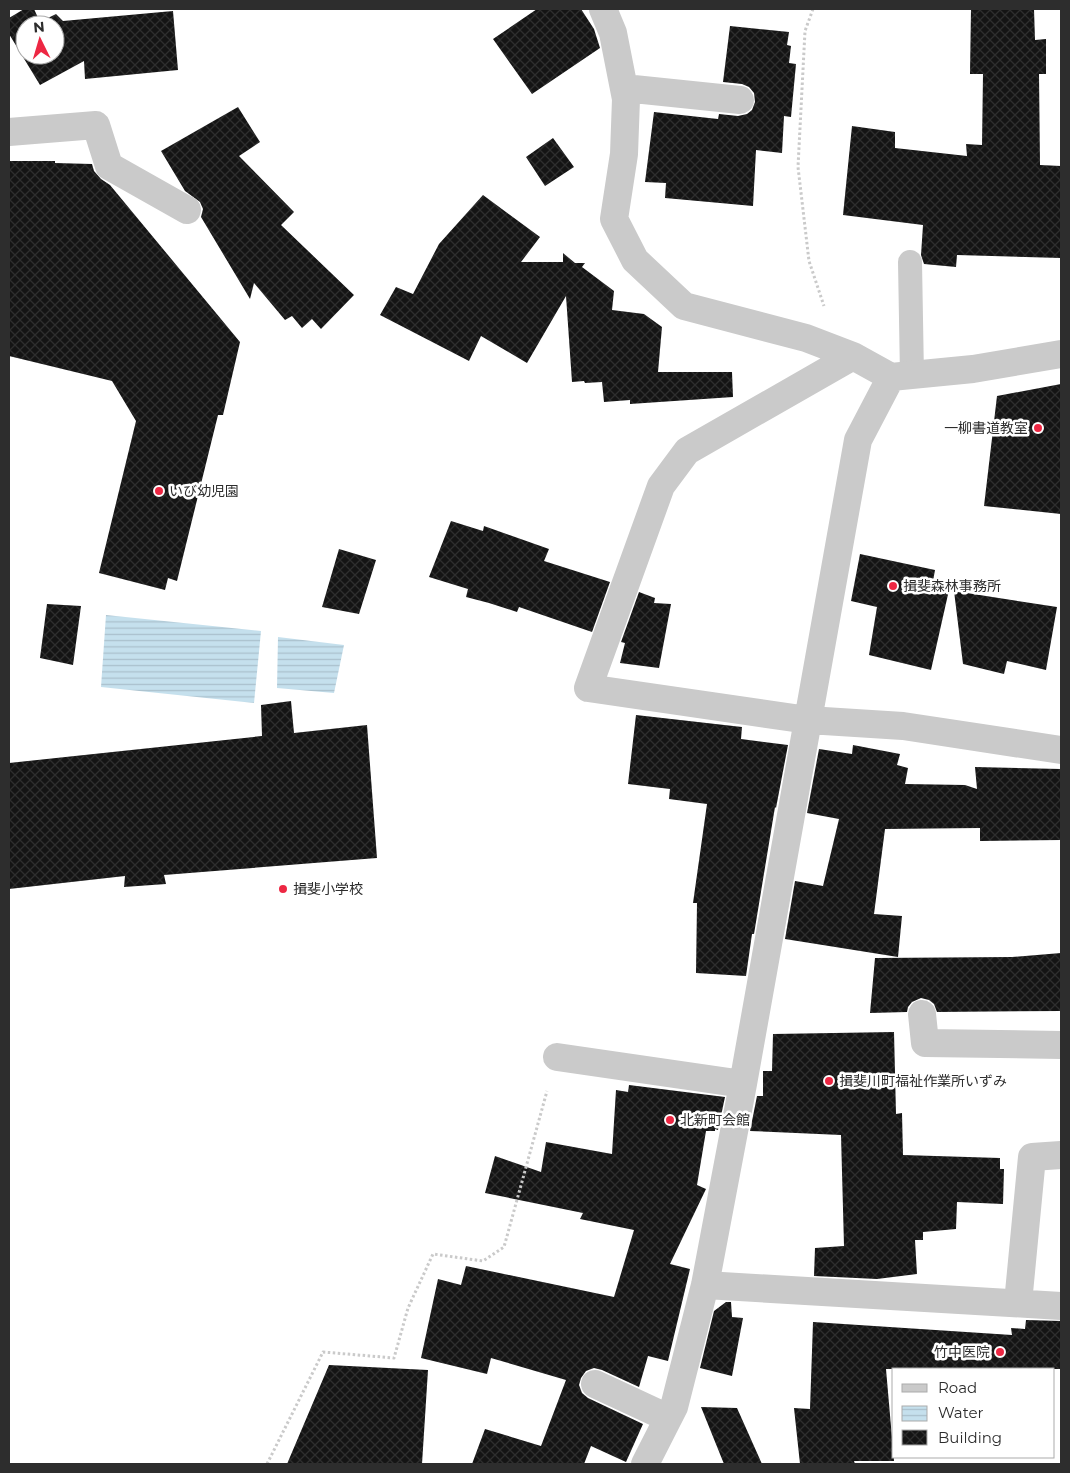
<svg xmlns="http://www.w3.org/2000/svg" width="1070" height="1473" viewBox="0 0 1070 1473" font-family="Montserrat,'Noto Sans JP',sans-serif">
	<style>
		.water { fill: url(#water-rules) }
		.building { fill: url(#building-cross-hatch); fill-rule: evenodd }
		.lines { fill: none; stroke-linecap: round; stroke-linejoin: round }
		.path { stroke: #cacaca; stroke-width: 3; stroke-dasharray: 2.5 2.5; stroke-linecap: butt }
		.lane { stroke: #cacaca; stroke-width: 24 }
		.street { stroke: #cacaca; stroke-width: 28 }
		.poi-dot { fill: #ed2743; stroke: #fff; stroke-width: 2 }
		.labels { text-anchor: middle; dominant-baseline: central; stroke-width: 5; stroke-linejoin: round; paint-order: stroke }
		.poi-label { font-size: 14px; fill: #2d2d2d; stroke: #fff; text-anchor: start }
	</style>
	<defs>
		<pattern id="water-rules" width="6" height="5" patternUnits="userSpaceOnUse" patternTransform="scale(1.25)"><rect width="6" height="5" fill="#c5e0ed"/><path d="M0 2.5h6" fill="none" stroke="#aac0cc"/></pattern>
		<pattern id="building-cross-hatch" width="8" height="8" patternUnits="userSpaceOnUse" patternTransform="scale(1.25)"><rect width="8" height="8" fill="#141414"/><path d="M0 0l8 8M0 8l8-8" fill="none" stroke="#2e2e2e"/></pattern>
	</defs>
	<rect width="100%" height="100%" fill="#fff"/>
	<path class="water" d="M106,615L261,631L254,703L101,687Z
		M278,637L344,645L334,693L277,688Z"/>
	<path class="building" d="M24,9H34L40,22L56,14L63,21L173,11L178,70L85,79L84,61L40,85L9,34V18ZM25,25H55V55H25Z
		M537,9H581L594,29L600,48L532,94L493,39Z
		M971,9H1034L1035,40L1046,39V74H1039L1040,165L1061,166V258L957,255L956,267L924,264L921,255L923,225L843,215L852,126L895,132V148L967,156L966,144L982,145L983,74H970Z
		M730,26L789,32L787,45L791,46L789,63L796,64L791,117L784,116L782,153L756,150L753,206L665,198L666,183L645,182L654,112L718,119L719,114L738,116L747,114L752,110L755,102L754,93L749,87L742,84L723,82Z
		M238,107L260,142L239,156L294,212L281,225L354,295L321,329L312,319L302,328L292,316L285,320L254,283L250,299L201,217L203,209L200,202L185,191L161,151Z
		M553,138L574,167L545,186L526,157Z
		M9,161H55V163L92,164L94,171L101,179L110,185L240,342L223,415H218L177,581L168,578L165,590L99,573L136,421L112,381L9,356Z
		M483,195L540,237L521,262H563V253L575,263H585L582,267L614,291L612,310L644,314L662,327L658,372H732L733,397L630,404V400L604,402L602,382L585,383L584,381L572,382L566,296L527,363L481,336L469,361L380,315L396,287L413,294L439,244Z
		M1061,384V514L984,506L997,396Z
		M451,521L483,531L484,526L549,549L544,561L610,582L592,632L519,607L517,612L489,603L466,597L468,589L429,577Z
		M339,549L376,560L359,614L322,607Z
		M860,554L935,570L932,587L949,590L931,670L869,655L877,607L851,601Z
		M954,591L1057,607L1046,670L1007,661L1004,674L963,664Z
		M639,592L655,598L654,603L671,604L659,668L620,663L625,643L621,642Z
		M47,604L81,606L73,665L40,658Z
		M291,701L294,733L367,725L377,858L164,875L166,884L124,887L125,876L9,889V763L262,736L261,705Z
		M636,715L742,727L741,739L788,745L776,808L775,807L754,934H752L746,976L696,973L697,903H693L707,804L669,799L670,789L628,784Z
		M853,745L900,754L897,765L908,768L905,784L965,785L977,789L975,767L1061,769V840L980,841V828L885,829L874,914L902,916L898,957L785,939L795,881L823,886L839,819L807,813L819,749L852,754Z
		M1061,953V1011L937,1012L934,1004L929,1000L921,998L912,1002L908,1007L907,1012L870,1013L875,958L1012,957Z
		M894,1032L896,1114L902,1113L903,1155L1000,1158V1169H1004L1003,1204L957,1202L956,1229L923,1232V1240H915L917,1274L877,1279L814,1276L815,1248L844,1246L841,1135L750,1131L757,1096H763V1071H772L773,1034Z
		M629,1085L725,1097L718,1130L715,1129V1131H706L697,1185L706,1189L670,1264L690,1269L668,1361L648,1356L639,1387L602,1370L594,1368L586,1371L581,1378L579,1385L582,1393L588,1398L643,1424L626,1462L591,1446L584,1464H472L485,1429L541,1446L566,1380L491,1358L487,1374L421,1358L438,1279L461,1285L466,1266L614,1297L634,1230L580,1219L583,1213L485,1193L495,1156L541,1172L546,1142L612,1154L616,1090L628,1092Z
		M726,1302H731L732,1317L743,1318L732,1376L700,1368L714,1311Z
		M1026,1320L1061,1321V1369H886L894,1461H854L855,1464H800L794,1408L810,1409L813,1322L1012,1335L1011,1328L1025,1329Z
		M329,1365L428,1370L422,1464H287Z
		M701,1407L737,1408L762,1464H724Z"/>
	<g class="lines">
		<path class="path" d="M813,9L805,31L798,167L809,261L824,306
			M267,1464L323,1352L394,1358L408,1308L433,1254L483,1261L504,1247L547,1091"/>
		<path class="lane" d="M910,262L912,376"/>
		<path class="street" d="M603,9L613,33L626,99L624,154L614,219L635,260L684,306L806,338L853,356L891,377L973,369L1061,354
			M624,88L740,100
			M9,132L96,125L109,166L187,210
			M853,356L687,451L661,486L588,688L808,720L903,726L1061,750
			M922,1014L925,1043L1061,1045
			M557,1057L743,1084
			M705,1285L1061,1306
			M1018,1303L1032,1157L1061,1155
			M595,1384L668,1418
			M645,1464L674,1407L705,1285L743,1084L858,440L891,377"/>
	</g>
	<g class="poi-dot">
		<circle cx="1038" cy="428" r="5"/>
		<circle cx="159" cy="491" r="5"/>
		<circle cx="893" cy="586" r="5"/>
		<circle cx="283" cy="889" r="5"/>
		<circle cx="829" cy="1081" r="5"/>
		<circle cx="670" cy="1120" r="5"/>
		<circle cx="1000" cy="1352" r="5"/>
	</g>
	<g class="labels">
		<g class="poi-label">
			<text x="1028" y="428" text-anchor="end">一柳書道教室</text>
			<text x="169" y="491">いび幼児園</text>
			<text x="903" y="586">揖斐森林事務所</text>
			<text x="293" y="889">揖斐小学校</text>
			<text x="839" y="1081">揖斐川町福祉作業所いずみ</text>
			<text x="680" y="1120">北新町会館</text>
			<text x="990" y="1352" text-anchor="end">竹中医院</text>
		</g>
	</g>
	<rect width="1070" height="1473" fill="none" stroke="#2d2d2d" stroke-width="20"/>
	<rect x="892" y="1368" width="162" height="90" fill="#ffffff" stroke="#ababab"/>
	<rect x="902" y="1384" width="25" height="8" fill="#cacaca" stroke="#ababab"/>
	<text x="938" y="1393" font-size="15" fill="#2d2d2d">Road</text>
	<rect x="902" y="1406" width="25" height="15" fill="url(#water-rules)" stroke="#ababab"/>
	<text x="938" y="1418" font-size="15" fill="#2d2d2d">Water</text>
	<rect x="902" y="1430" width="25" height="15" fill="url(#building-cross-hatch)" stroke="#ababab"/>
	<text x="938" y="1443" font-size="15" fill="#2d2d2d">Building</text>
	<g transform="translate(40 40) rotate(355)"><circle r="24" fill="#ffffff" stroke="#ababab"/>
	<path d="M0-4L9 19L0 12L-9 19Z" fill="#ed2743"/>
	<text y="-8" font-size="14" font-weight="bold" text-anchor="middle" fill="#2d2d2d">N</text>
	</g>
</svg>
